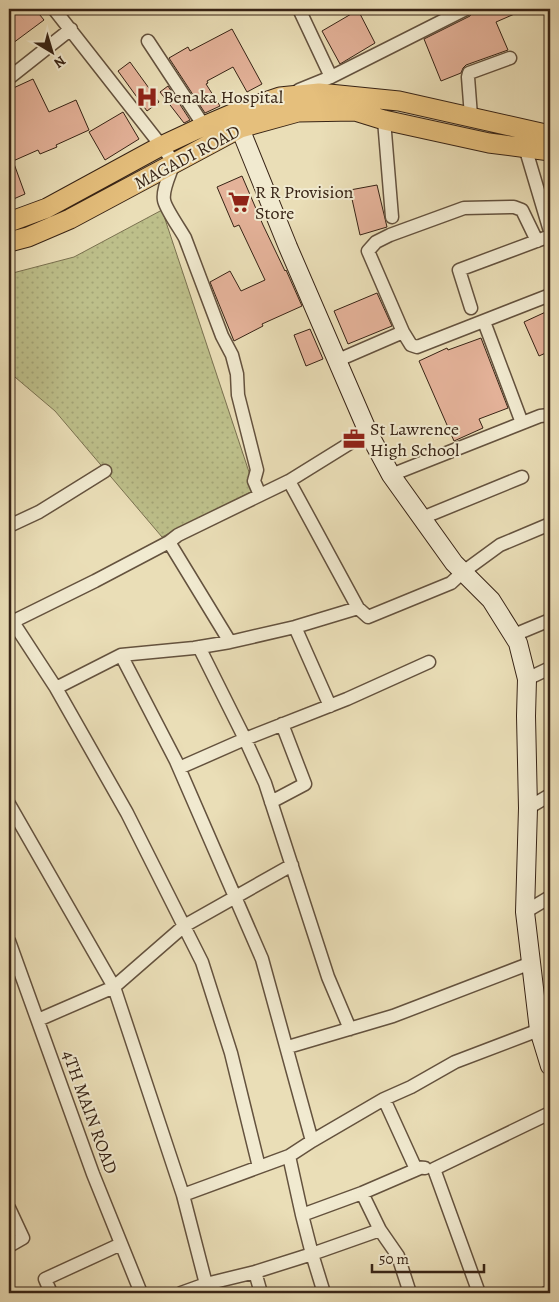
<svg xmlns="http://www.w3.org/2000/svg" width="559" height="1302" viewBox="0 0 559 1302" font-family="Alegreya,serif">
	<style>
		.green { fill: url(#green-dots); stroke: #7a7150 }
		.building { fill: #e4b299; stroke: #372315 }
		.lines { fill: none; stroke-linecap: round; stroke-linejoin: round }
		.street-casing { stroke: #64523e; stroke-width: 15 }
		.secondary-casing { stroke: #372315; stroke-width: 20 }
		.primary-casing { stroke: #372315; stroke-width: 21 }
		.street { stroke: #f1ead0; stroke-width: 12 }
		.secondary { stroke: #f1ead0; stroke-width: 18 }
		.primary { stroke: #e5bf7c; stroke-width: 19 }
		.labels { text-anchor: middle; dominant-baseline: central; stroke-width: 4; stroke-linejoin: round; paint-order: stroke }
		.poi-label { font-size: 18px; fill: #372315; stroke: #f1ead0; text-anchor: start }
		.street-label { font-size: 18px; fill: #372315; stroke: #f1ead0 }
	</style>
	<defs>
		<pattern id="green-dots" width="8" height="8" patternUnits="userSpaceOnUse" patternTransform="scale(1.25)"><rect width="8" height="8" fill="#bdbf8a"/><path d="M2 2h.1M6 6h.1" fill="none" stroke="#a3a476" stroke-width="1.8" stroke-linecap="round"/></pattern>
	</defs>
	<rect width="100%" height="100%" fill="#eadeb7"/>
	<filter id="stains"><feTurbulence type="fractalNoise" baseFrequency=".004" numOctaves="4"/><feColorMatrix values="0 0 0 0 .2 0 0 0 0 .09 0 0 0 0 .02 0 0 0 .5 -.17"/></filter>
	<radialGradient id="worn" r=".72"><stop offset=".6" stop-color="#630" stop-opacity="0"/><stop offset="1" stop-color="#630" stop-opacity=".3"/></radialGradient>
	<path class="green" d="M162,210L255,490L162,537L55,411L9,372V274L74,257Z"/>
	<path class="building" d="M9,9H35L44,20L9,46Z
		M474,9H526L496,22L508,50L466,65L463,68L461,73L441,81L424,39L470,16Z
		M358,10L375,43L340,64L322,31Z
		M232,29L262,84L247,92L233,67L207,81L208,83L206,84L220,106L205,113L169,58L188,47L190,51Z
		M130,62L159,102L147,111L118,71Z
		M33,79L49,112L76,100L89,130L56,145L57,147L40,154L38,150L13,161L25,194L9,201V90Z
		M168,86L190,120L184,123L160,92Z
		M123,112L139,139L105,160L89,132Z
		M242,176L263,225L285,271L286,270L302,306L262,324L263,326L234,341L210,282L230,271L241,291L265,280L239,225L234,227L217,187Z
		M377,185L387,227L360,235L350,190Z
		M377,293L392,326L348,344L334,311Z
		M550,310V351L539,356L524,322Z
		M310,329L323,359L306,366L294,335Z
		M481,338L508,408L479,419L483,428L454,441L419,361L447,348L448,350Z"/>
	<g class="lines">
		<g class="street-casing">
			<path id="street" d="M54,9L174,162C171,173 162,189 164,200C165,208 180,229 185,238L222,336L232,355L237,374L238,395L257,470L254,481L260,495
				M299,9L331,77
				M148,41L204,126
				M9,78L71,29
				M299,90L331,77L466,9
				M471,116L468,77L469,73L510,58
				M384,120L392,217
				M525,147L550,231
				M537,241L522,210L514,207L464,208L390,235L376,242L368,251L403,332L411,345L417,347L550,295
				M471,308L459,270L550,236
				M486,327L522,423
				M336,361L403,332
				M391,475L540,416L549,415L550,417
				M289,481L358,608
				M422,518L522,477
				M9,526L39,512L105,471
				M169,542L230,642
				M9,616L56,688L127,813L202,962L231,1053L259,1167
				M12,622L95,581L169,542L178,535L289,481L368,432
				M295,627L330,706
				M514,635L550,620
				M121,655L176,761L262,959L312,1141
				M527,679L550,668
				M56,688L121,655L194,648L230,642L295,627L358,608L368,617L451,583L463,572L500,545L550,524
				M179,768L245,739L199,647
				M271,802L305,784L282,724
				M9,804L114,987L183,1195L206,1284
				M528,808L550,795
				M525,912L550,897
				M9,941L93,1174L141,1293
				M38,1020L114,987L184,926L292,865
				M350,1029L328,977L265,783L245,739L347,699L429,662
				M288,1047L393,1016L531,963
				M384,1099L415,1167L425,1168
				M289,1156L302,1215L362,1193L420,1168
				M362,1193L380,1230
				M183,1195L289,1156L312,1141L384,1099L411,1087L455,1062L539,1030
				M9,1208L23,1238L9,1246
				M255,1272L261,1293
				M51,1293L45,1279L121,1244
				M181,1293L206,1284L255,1272L312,1254L302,1215
				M324,1293L312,1254L380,1230L398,1256L410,1293
				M479,1293L434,1169L550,1113
				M546,1293L550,1292"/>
		</g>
		<g class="secondary-casing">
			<path id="secondary" d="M235,116L288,247L368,432L391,475L454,563L491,600L518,643L527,679L526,716L528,808L525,912L539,1030L550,1066"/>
		</g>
		<g class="primary-casing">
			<path id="primary" d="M9,222L47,208L161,146L204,126L239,111L280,97L319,93L399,101L550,135
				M9,242L28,237L70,219L240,128L298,112L355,111L384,120L489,143L550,151"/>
		</g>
		<use href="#street" class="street"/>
		<use href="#secondary" class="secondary"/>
		<use href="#primary" class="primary"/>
	</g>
	<defs>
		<g id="hospital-bare" transform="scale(1.725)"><path d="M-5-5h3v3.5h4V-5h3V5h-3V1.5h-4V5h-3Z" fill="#8f2418" stroke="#f1ead0" stroke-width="2.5" paint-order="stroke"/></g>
		<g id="supermarket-bare" transform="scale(1.725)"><path d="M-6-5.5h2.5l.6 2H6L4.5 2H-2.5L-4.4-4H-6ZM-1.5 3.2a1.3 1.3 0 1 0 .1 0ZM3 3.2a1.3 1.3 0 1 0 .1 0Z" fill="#8f2418" stroke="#f1ead0" stroke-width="2.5" paint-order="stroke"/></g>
		<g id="office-bare" transform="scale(1.725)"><path d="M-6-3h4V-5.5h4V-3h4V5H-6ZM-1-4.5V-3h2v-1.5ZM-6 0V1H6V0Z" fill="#8f2418" stroke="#f1ead0" stroke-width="2.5" paint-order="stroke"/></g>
	</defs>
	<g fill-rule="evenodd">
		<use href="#hospital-bare" x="147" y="97"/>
		<use href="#supermarket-bare" x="239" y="202"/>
		<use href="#office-bare" x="354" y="439"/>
	</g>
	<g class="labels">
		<g class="poi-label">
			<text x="163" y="97">Benaka Hospital</text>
			<text x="255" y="192">R R Provision<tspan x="255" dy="21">Store</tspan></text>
			<text x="370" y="429">St Lawrence<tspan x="370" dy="21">High School</tspan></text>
		</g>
		<g class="street-label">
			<text transform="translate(187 157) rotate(-28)">MAGADI ROAD</text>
			<text transform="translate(90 1112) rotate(70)">4TH MAIN ROAD</text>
		</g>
	</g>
	<rect width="559" height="1302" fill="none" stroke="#eadeb7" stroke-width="30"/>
	<rect x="10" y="10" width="539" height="1282" fill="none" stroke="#372315" stroke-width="2.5"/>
	<rect x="15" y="15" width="529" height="1272" fill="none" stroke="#372315"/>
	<g transform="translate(52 52) rotate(142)" stroke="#f1ead0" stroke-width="4" paint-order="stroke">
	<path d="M0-4L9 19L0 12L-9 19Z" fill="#372315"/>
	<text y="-8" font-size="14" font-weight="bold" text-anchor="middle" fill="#372315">N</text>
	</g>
	<path d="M372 1264v8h112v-8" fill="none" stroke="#372315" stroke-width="2.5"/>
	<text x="379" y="1264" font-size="15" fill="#372315" stroke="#f1ead0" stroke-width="4" paint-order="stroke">50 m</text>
	<rect width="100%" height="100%" filter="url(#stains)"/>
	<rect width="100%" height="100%" fill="url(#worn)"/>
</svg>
